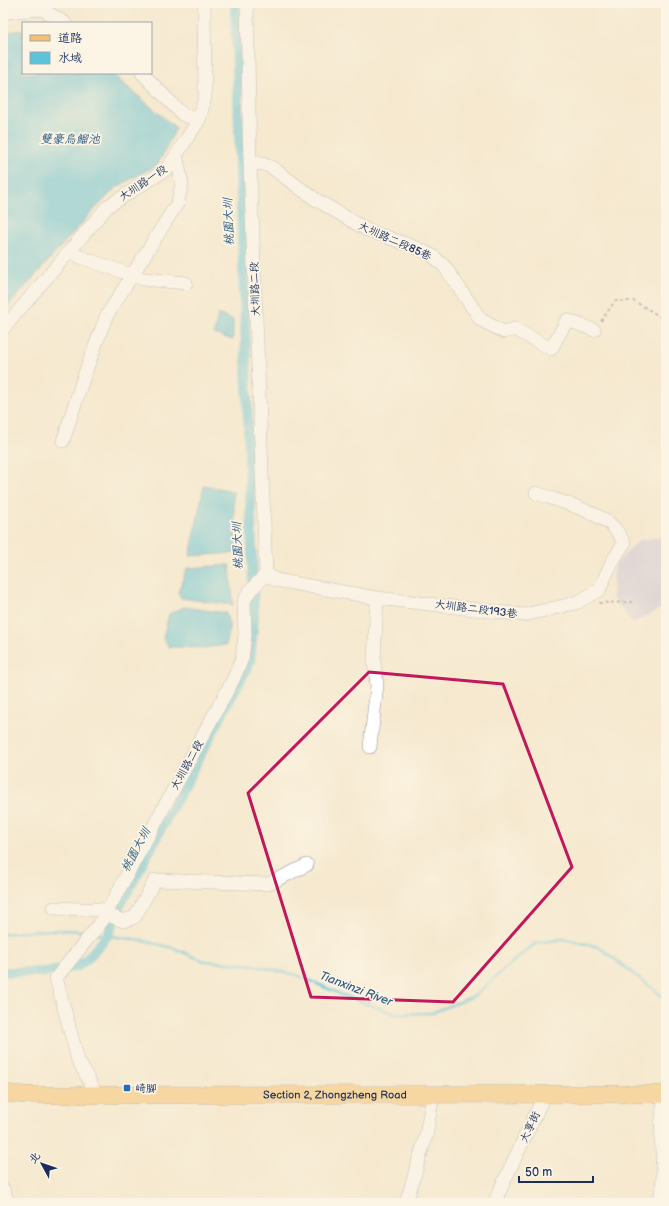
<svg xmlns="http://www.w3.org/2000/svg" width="669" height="1206" viewBox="0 0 669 1206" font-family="'Balsamiq Sans','LXGW WenKai TC',sans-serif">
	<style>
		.industrial { fill: #c5c0db }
		.water { fill: #5dc3da; stroke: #3c799c }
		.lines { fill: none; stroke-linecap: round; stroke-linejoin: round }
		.stream { stroke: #5dc3da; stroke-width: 3 }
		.canal { stroke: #5dc3da; stroke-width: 10 }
		.minor-casing { stroke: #888c97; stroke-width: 14 }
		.major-casing { stroke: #888c97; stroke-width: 18 }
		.path { stroke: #888c97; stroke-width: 2; stroke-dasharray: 3 3; stroke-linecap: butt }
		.minor { stroke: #fff; stroke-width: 13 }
		.major { stroke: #f7c06c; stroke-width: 17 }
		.marked { fill: none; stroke: #c2185b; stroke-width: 3; stroke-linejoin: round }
		.poi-dot { fill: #1f6fb2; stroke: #fcf5e5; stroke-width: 1.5 }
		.labels { text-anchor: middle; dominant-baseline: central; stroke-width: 3.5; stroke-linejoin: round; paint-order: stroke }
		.street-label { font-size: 11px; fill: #1b2f5e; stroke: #fcf5e5 }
		.poi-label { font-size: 11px; fill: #1b2f5e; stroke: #fcf5e5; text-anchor: start }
		.water-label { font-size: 12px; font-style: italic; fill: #2f5b83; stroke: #fcf5e5 }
	</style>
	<rect width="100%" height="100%" fill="#fcf5e5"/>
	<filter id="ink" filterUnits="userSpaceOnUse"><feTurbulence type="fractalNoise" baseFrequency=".025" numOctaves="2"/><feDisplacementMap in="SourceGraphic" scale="8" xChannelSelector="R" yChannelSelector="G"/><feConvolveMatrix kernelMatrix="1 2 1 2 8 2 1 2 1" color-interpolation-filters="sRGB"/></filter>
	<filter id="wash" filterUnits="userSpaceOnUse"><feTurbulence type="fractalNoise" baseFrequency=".012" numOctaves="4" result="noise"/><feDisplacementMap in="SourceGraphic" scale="16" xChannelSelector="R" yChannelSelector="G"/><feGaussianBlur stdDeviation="0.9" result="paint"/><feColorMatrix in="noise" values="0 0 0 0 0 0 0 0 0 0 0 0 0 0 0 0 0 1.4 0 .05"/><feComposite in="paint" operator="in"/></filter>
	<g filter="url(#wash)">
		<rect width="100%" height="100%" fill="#f6e9d0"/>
		<path class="industrial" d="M666,536V606L633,623L612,597L614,565L640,540Z"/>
		<path class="water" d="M23,30V73H111L176,128L158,164L117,187L88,216L3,312V33Z
			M218,314L233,320V340L214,334Z
			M204,485L233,491L236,553L190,556Z
			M230,565L233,605L181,598L178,592L187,568Z
			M184,607L226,613L230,629L226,645L205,648L169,647L163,638L169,614Z"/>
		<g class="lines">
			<path class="stream" d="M3,934C31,931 60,928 87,932
				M97,934L140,940L173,948L204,961L252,965L297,975L340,994L395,1014L432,1013L476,995L510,964L536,943L565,939L599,947L666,999"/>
			<path class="canal" d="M3,972H45L78,966L87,959L108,935L119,908L250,662L254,616L235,3"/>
		</g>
	</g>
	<g filter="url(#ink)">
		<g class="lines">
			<g class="minor-casing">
				<path id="minor" d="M247,3L250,163L266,574
					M3,15L7,12L42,9L65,23
					M142,73L183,115L199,120
					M250,163L263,164L271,167L315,199L367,230L417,248L433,256L445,267L481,320L504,332L515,329L551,349L567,320L594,330
					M70,250L80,257L143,279L186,283
					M3,329L108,206L167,169L199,120L205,98L204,3
					M63,441L84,376L106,317L178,202L182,183L176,155
					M266,574L275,580L377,598L524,615L576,603L599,590L612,562L624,543C620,535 616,528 609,523C589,509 559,501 536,493
					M370,747L377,685L374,662L377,598
					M54,908L108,910
					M106,914L123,921L135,917L155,880L268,884L307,865
					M97,1095L78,1060L56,978L102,921L233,680L242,659L245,635L244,601L249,592L266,574
					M3,1189L8,1203
					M406,1203L426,1136L433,1094
					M494,1203L545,1094
					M660,1203L663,1177L661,1129L664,1094"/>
			</g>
			<g class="major-casing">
				<g id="major">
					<path id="s1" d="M3,1093L26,1095L666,1094"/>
				</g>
			</g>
			<path class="path" d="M601,321L615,301H634L666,320
				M599,603L634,602"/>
			<use href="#minor" class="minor"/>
			<use href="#major" class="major"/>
		</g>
	</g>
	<path d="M0 0H669V1206H0ZM369,672L503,684L572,867L453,1002L311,997L248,793Z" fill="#f6e9d0" fill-opacity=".55" fill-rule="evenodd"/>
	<path class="marked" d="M369,672L503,684L572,867L453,1002L311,997L248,793Z"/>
	<rect class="poi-dot" x="123" y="1084" width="8" height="8" rx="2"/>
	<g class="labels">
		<g class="street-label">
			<text transform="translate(143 183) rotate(-34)">大圳路一段</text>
			<text transform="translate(395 241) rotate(24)">大圳路二段85巷</text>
			<text transform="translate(255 289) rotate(-92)">大圳路二段</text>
			<text transform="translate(476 609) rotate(7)">大圳路二段193巷</text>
			<text transform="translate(187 765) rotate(-61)">大圳路二段</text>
			<text stroke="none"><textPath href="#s1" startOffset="332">Section 2, Zhongzheng Road</textPath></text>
			<text transform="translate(530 1127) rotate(-65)">大享街</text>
		</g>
		<g class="poi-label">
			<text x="135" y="1088">崎腳</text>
		</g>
		<g class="water-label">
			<text x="70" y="139">雙豪烏鰡池</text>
			<text transform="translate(229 222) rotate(-92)">桃園大圳</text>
			<text transform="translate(238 546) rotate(-92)">桃園大圳</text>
			<text transform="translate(136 850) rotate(-62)">桃園大圳</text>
			<text transform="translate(356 989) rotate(21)">Tianxinzi River</text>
		</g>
	</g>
	<rect width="669" height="1206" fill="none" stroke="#fcf5e5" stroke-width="16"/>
	<rect x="22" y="22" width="130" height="52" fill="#fcf5e5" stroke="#a2a6af"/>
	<rect x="30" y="35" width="20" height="6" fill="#f7c06c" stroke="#a2a6af"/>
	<text x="58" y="42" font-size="12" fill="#1b2f5e">道路</text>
	<rect x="30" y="52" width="20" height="12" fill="#5dc3da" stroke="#a2a6af"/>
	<text x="58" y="62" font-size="12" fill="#1b2f5e">水域</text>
	<g transform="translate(42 1164) rotate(310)" stroke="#fcf5e5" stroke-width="3" paint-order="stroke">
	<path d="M0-3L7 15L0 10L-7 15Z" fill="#1b2f5e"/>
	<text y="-6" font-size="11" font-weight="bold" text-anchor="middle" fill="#1b2f5e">北</text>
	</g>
	<path d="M519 1176v6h74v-6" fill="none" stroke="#1b2f5e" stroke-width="2"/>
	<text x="525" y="1176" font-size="12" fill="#1b2f5e" stroke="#fcf5e5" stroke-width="3" paint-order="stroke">50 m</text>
</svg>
